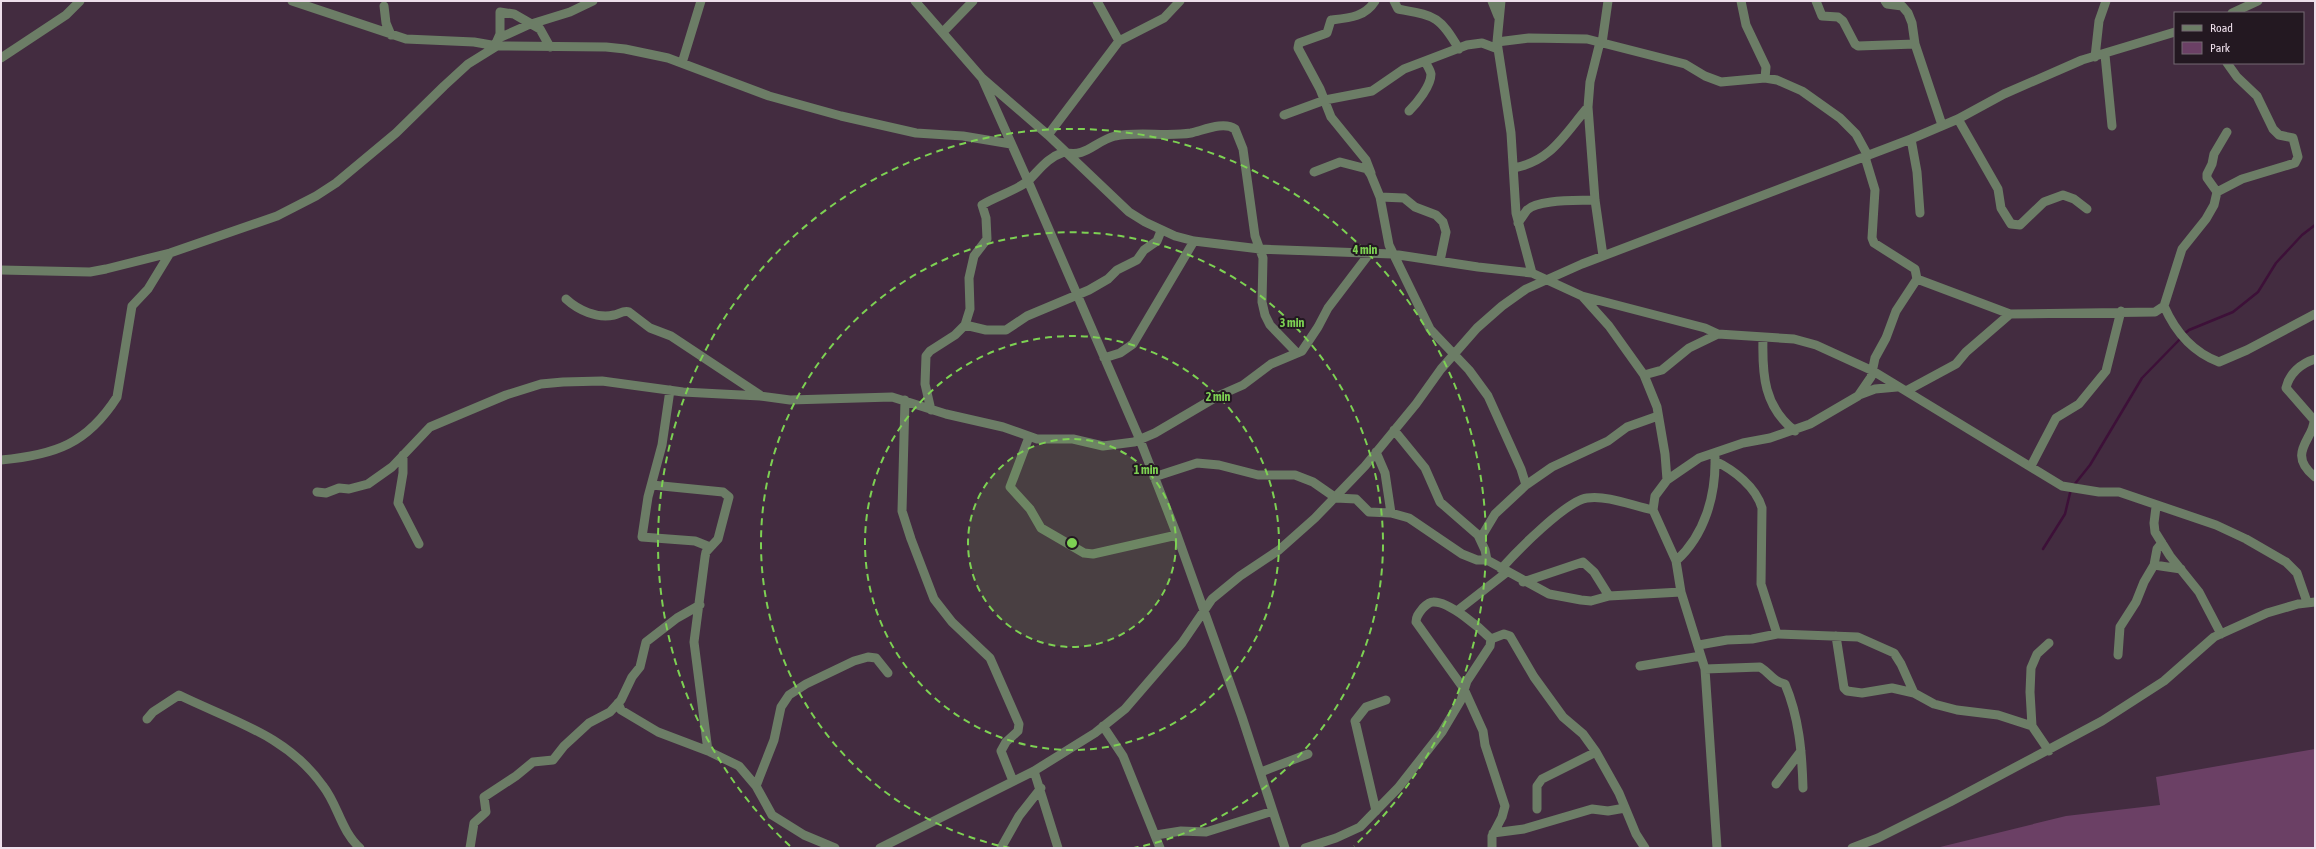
<svg xmlns="http://www.w3.org/2000/svg" width="2316" height="849" viewBox="0 0 2316 849" font-family="'Asap Condensed',sans-serif">
	<style>
		.green { fill: #6b4065 }
		.lines { fill: none; stroke-linecap: round; stroke-linejoin: round }
		.stream { stroke: #3d1038; stroke-width: 2.5 }
		.minor { stroke: #6c7d66; stroke-width: 9 }
		.ring { fill: none; stroke: #7dd153; stroke-width: 2; stroke-dasharray: 7 5 }
		.centre { fill: #7dd153; stroke: #231821; stroke-width: 2 }
		.ring-label { font-size: 12px; text-anchor: middle; font-weight: bold; fill: #7dd153; stroke: #231821; stroke-width: 4; stroke-linejoin: round; paint-order: stroke }
	</style>
	<rect width="100%" height="100%" fill="#432c40"/>
	<path class="green" d="M2315,749V848H1936L2066,816L2160,805L2156,777Z"/>
	<g class="lines">
		<path class="stream" d="M2184,334L2189,330L2233,312L2258,292L2276,263L2302,235L2315,225
			M2074,485L2090,465L2142,378L2181,338
			M2043,549L2065,514L2071,489"/>
		<path class="minor" d="M292,1L406,39L474,42L497,46
			M915,1L982,78L1028,181L1140,440L1177,535L1242,717L1285,848
			M1097,1L1119,41
			M1394,1L1398,9C1435,16 1439,15 1459,49
			M1492,1L1498,16
			M1501,1L1497,42L1511,133L1516,213L1532,273
			M1741,1L1746,25L1766,67L1765,78
			M1816,1L1822,16L1838,17L1843,21L1855,44L1858,46L1915,44
			M1885,1L1887,4L1902,6L1908,13L1912,23L1915,44L1942,125
			M384,6L386,23L391,35
			M2232,13L2258,1
			M943,32L973,1
			M499,38L528,25L570,12L593,1
			M1497,42L1529,38L1587,39L1685,64L1705,76L1721,82L1765,78L1777,80L1802,91L1840,118L1856,134L1868,156
			M1600,42L1590,82L1588,107L1595,200L1603,256
			M496,43L500,34V12L514,14L540,29L550,47
			M1602,43L1608,1
			M2105,55L2112,126
			M2095,57L2099,21L2106,1
			M1,58L66,15L80,1
			M682,63L701,1
			M982,78L1048,135L1129,212L1145,222L1175,236L1194,241L1260,249L1392,254L1478,267L1532,273L1582,296L1705,328L1718,334L1794,339L1816,345L1873,371L2062,486L2099,492H2119L2216,525L2246,539L2286,562L2297,573L2307,602
			M1409,111C1417,103 1431,86 1431,74C1430,70 1427,65 1425,62
			M1284,115L1325,100L1372,91L1404,69L1467,45L1482,43L1498,49
			M1958,119L1998,189L2001,208L2011,224L2020,225L2044,202L2063,195L2074,199L2087,209
			M1048,135L1119,41L1164,18L1180,1
			M1911,139L1917,172L1920,213
			M1865,157L1875,190L1872,238L1874,243L1915,269L1917,279L2010,314L2155,312L2164,306C2175,331 2192,352 2219,362L2247,350L2315,314
			M1514,168C1551,161 1564,135 1588,107
			M1314,172L1340,162L1367,169L1371,175L1380,197L1389,245L1430,329L1469,370L1488,396L1521,469L1526,485L1495,514L1480,539
			M1371,173L1366,160L1331,117L1320,89L1298,48L1299,43L1327,33L1331,20C1349,18 1365,17 1375,1
			M2217,192L2242,179L2295,163L2298,157L2293,138L2279,135L2273,129L2257,96L2237,77L2227,63
			M1380,197L1404,198L1415,207L1436,215L1443,222L1446,232L1440,261
			M1518,223C1521,219 1524,214 1527,210C1538,199 1579,201 1595,200
			M1,270L90,272L106,269L170,253L277,216L316,196L336,183L396,133L444,86L468,64L497,46L606,47L625,49L668,58L769,96L841,116L916,133L963,136L1011,144
			M1583,297L1609,326L1644,375L1657,407L1665,454L1667,480L1655,496L1653,510L1676,561L1681,592L1705,669L1717,848
			M566,299C578,310 597,319 614,315C619,314 624,310 629,312L650,328L671,336L760,395
			M2164,306L2182,249L2206,219L2214,205L2217,192L2207,178V174L2212,164L2214,154L2227,132
			M965,325L986,330H1006L1027,316L1089,290L1108,279L1117,270L1137,260L1144,250L1157,241L1161,231
			M1763,338C1762,375 1764,407 1795,431
			M1104,358L1120,353L1133,344L1194,241
			M2315,359C2301,363 2289,374 2286,388L2314,420C2315,438 2285,453 2315,477
			M1644,375L1662,370L1689,348L1718,334
			M670,390L662,445L648,497L642,537L695,541L710,547
			M1906,391L1956,364L1966,352L2010,314
			M1859,395L1875,389L1897,387
			M905,400L902,511L911,539L934,599L952,622L990,658L1019,724L1018,731L1006,742L1001,751L1013,781
			M931,410L925,384L926,356L930,351L955,335L965,325L970,309L969,278L974,256L987,239L986,218L982,205C994,197 1020,189 1029,180C1041,168 1047,158 1064,152C1085,159 1095,141 1115,136C1139,131 1166,137 1191,133C1204,130 1224,121 1235,129L1243,149L1255,236L1263,258L1262,302L1265,315L1270,325L1297,353
			M1394,430L1425,468L1440,502L1478,535L1485,550L1487,560
			M1029,437L1010,487L1030,509L1041,528L1084,553L1093,554L1177,535
			M1376,452L1385,473L1391,513
			M403,455V473L398,503L419,544
			M1,460C55,455 87,444 117,397L132,306L148,289L170,253
			M1715,461C1734,470 1756,487 1762,508L1761,584L1777,634
			M2031,466L2056,418L2079,404L2106,371L2121,311
			M1154,477L1197,463L1219,465L1258,475H1295L1313,482L1336,498L1356,499L1369,512L1391,513L1409,518L1462,554L1477,560H1487L1549,594L1581,600L1591,601L1609,596L1681,592
			M1667,480L1699,458L1743,443L1770,438L1810,424L1858,396L1871,377L1875,358L1886,338L1896,311L1917,279
			M652,485L723,492L729,497L718,539L706,552L705,557L694,642L708,751
			M1526,485L1552,467L1608,441L1627,427L1658,416
			M317,492L326,493L339,488L349,489L368,484L392,467L430,427L506,395L541,384L563,382L602,381L683,392L760,396L790,400L892,397L946,414L1003,427L1037,439H1073L1103,446L1134,442L1155,433L1218,396L1243,385L1271,364L1302,351L1318,327L1328,308L1369,254
			M2156,507L2154,523L2155,532L2170,556L2199,592L2221,634
			M1676,561C1705,535 1716,495 1715,457
			M2154,565L2181,569
			M1501,569C1516,552 1566,501 1587,498C1608,495 1633,506 1653,510
			M1523,582L1583,562L1594,572L1609,596
			M1457,611L1507,572
			M1836,636L1844,688L1847,691L1862,693L1892,688L1914,693L1934,704L1957,710L1998,715L2032,726
			M1491,639L1504,634L1510,636L1534,677L1563,717L1583,734L1596,752L1619,793L1636,834L1645,848
			M2049,643L2037,654L2031,668L2030,692L2032,726L2049,751
			M1699,645L1727,640L1752,639L1777,634L1858,637L1894,653L1901,664L1914,693
			M2118,655L2120,627L2136,602L2144,582L2154,565L2157,549L2162,543
			M1640,666L1701,656
			M1705,669L1760,667C1771,674 1771,680 1785,684C1799,717 1802,752 1803,788
			M618,703L621,710L658,732L708,751L739,766L756,786L772,815L804,835L835,848
			M147,719L153,712L179,695C232,721 287,735 323,786C338,805 341,831 360,848
			M1103,726L1123,756L1160,848
			M1034,771L1058,848
			M1261,772L1308,754
			M1776,784L1801,751
			M756,786L774,740L781,707L789,695L806,684L854,661L868,657L876,658L888,673
			M1537,809V786L1542,779L1596,752
			M1376,811L1355,721L1366,707L1386,700
			M1493,833L1524,829L1592,809L1608,811L1625,808
			M1156,835L1181,831L1206,832L1273,811
			M470,848L474,823L486,812L484,797L516,776L533,762L553,760L564,746L589,723L610,712L621,700L632,677L640,667L646,642L677,618L700,605
			M880,848L1034,771L1095,733L1125,709L1182,643L1212,599L1240,576L1279,550L1315,518L1365,466L1416,404L1441,369L1477,328L1502,306L1526,289L1582,264L1911,139L1958,119L2004,94L2082,60L2175,32
			M1001,848L1019,816L1041,788
			M1305,848L1336,838L1360,827L1398,788L1442,732L1461,700L1467,681L1490,646L1491,639C1480,628 1449,601 1433,602C1429,602 1426,605 1423,608C1419,613 1416,616 1416,622L1464,689L1483,731L1485,745L1505,806L1502,817L1492,836V848
			M1852,848L1878,838L1950,802L2102,721L2164,681L2214,637L2267,613L2298,604L2315,602"/>
	</g>
	<circle cx="1072" cy="543" r="104" fill="#7dd153" fill-opacity=".12"/>
	<g class="ring">
		<circle cx="1072" cy="543" r="104"/>
		<circle cx="1072" cy="543" r="207"/>
		<path d="M1010 848A311 311 0 1 1 1134 848"/>
		<path d="M790 846A414 414 0 1 1 1354 846"/>
	</g>
	<circle cx="1072" cy="543" r="6" class="centre"/>
	<g class="ring-label">
		<text x="1365" y="254">4 min</text>
		<text x="1292" y="327">3 min</text>
		<text x="1218" y="401">2 min</text>
		<text x="1146" y="474">1 min</text>
	</g>
	<rect width="2316" height="849" fill="none" stroke="#eedfeb" stroke-width="4"/>
	<rect x="2174" y="12" width="130" height="52" fill="#231821" stroke="#746872"/>
	<rect x="2182" y="25" width="20" height="6" fill="#6c7d66" stroke="#746872"/>
	<text x="2210" y="32" font-size="12" fill="#eedfeb">Road</text>
	<rect x="2182" y="42" width="20" height="12" fill="#6b4065" stroke="#746872"/>
	<text x="2210" y="52" font-size="12" fill="#eedfeb">Park</text>
</svg>
